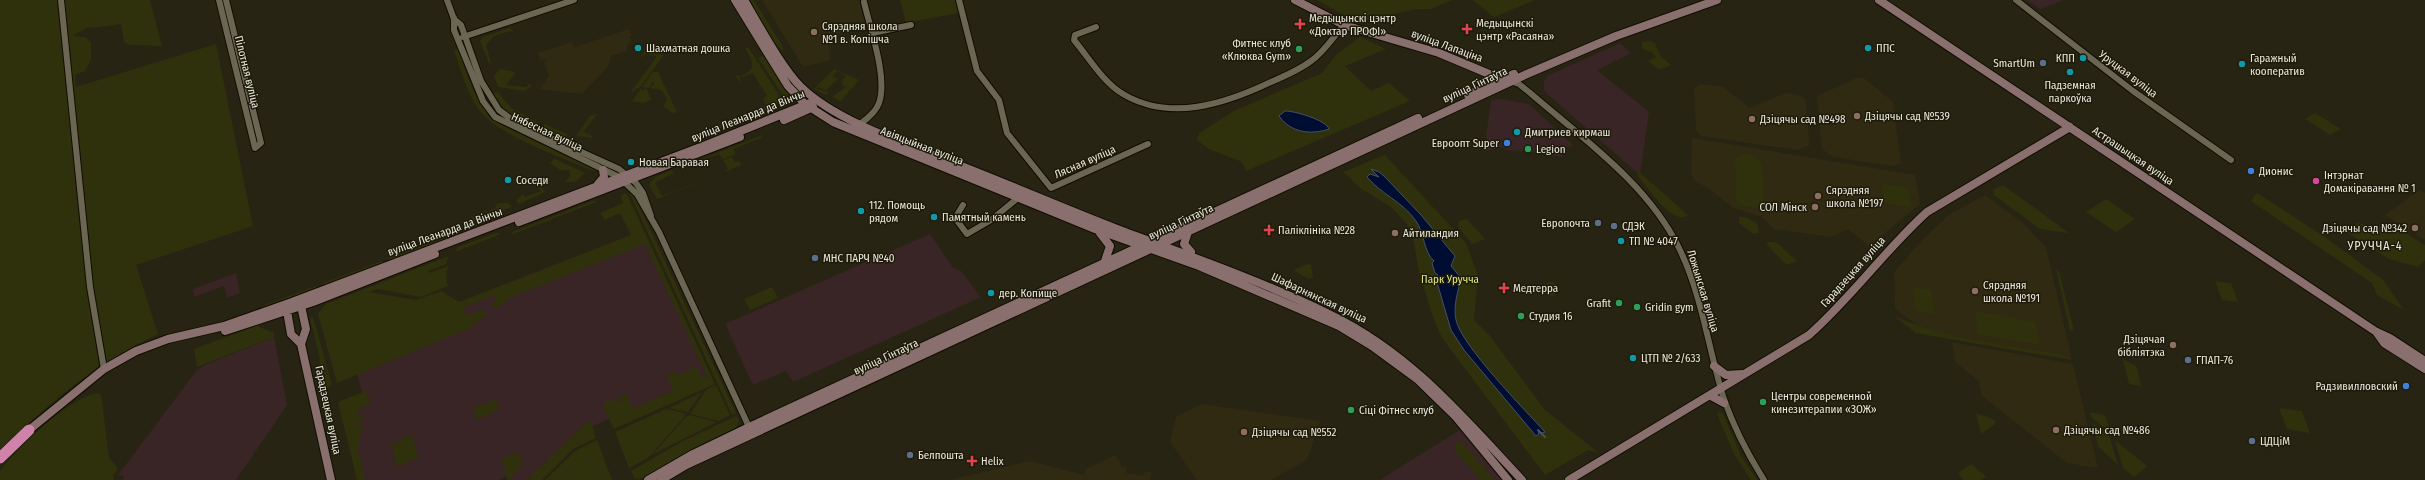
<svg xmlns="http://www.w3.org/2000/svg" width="2425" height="480" viewBox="0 0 2425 480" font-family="'Fira Sans Condensed',sans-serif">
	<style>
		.commercial { fill: #392526 }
		.industrial { fill: #392525 }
		.built { fill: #2f2a11 }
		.green { fill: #2f310c }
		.water { fill: #000d33; stroke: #464f66 }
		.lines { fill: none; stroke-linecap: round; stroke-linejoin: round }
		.stream { stroke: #464f66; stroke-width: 2 }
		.street-casing { stroke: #110d01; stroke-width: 8 }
		.secondary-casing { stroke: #110d01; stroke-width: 10 }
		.highway-casing { stroke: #110d01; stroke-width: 12 }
		.street { stroke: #6b6653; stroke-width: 6 }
		.secondary { stroke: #896f6d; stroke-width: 8 }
		.highway { stroke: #cf83aa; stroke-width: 11 }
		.health-dot { fill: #e0444e; stroke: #1e1b0a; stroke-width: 1.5 }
		.education-dot { fill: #8d6e63; stroke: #1e1b0a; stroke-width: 1.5 }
		.culture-dot { fill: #0f9aa8; stroke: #1e1b0a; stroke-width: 1.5 }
		.leisure-dot { fill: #2e9e5b; stroke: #1e1b0a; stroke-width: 1.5 }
		.service-dot { fill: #5c6f8a; stroke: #1e1b0a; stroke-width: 1.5 }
		.shop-dot { fill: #3f7fe0; stroke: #1e1b0a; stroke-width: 1.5 }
		.hotel-dot { fill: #d1479c; stroke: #1e1b0a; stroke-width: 1.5 }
		.labels { text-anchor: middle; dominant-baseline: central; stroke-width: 3; stroke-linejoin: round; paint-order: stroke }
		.poi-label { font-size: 11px; fill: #eae8dd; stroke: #1e1b0a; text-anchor: start }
		.street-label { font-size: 11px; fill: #eae8dd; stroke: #1e1b0a }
		.park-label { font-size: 11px; fill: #e0e87f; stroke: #1e1b0a }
		.neighbourhood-label { font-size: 12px; letter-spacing: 1px; fill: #eae8dd; stroke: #1e1b0a }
	</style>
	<rect width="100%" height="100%" fill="#282413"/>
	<path class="commercial" d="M2027,0H2064L2040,9Z
		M1620,43L1631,53L1597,70L1649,112L1640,175L1546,93L1544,89V82L1547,76Z
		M1500,99L1529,104L1574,146L1565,147L1562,157L1517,150L1512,151L1499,147L1484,152L1491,101Z
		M1460,430L1501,480H1380L1413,459Z"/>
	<path class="industrial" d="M930,234L953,268L961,271L981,297L793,382L786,371L753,385L725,324Z
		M647,240L709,375L577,433L528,480H508L506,476L498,480H362L348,420L362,393L357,373L460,304Z
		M236,273L240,293L227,298L224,286L194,297L193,289Z
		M274,337L287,405L236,480H123L124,476L118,475L197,370L205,365Z"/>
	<path class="built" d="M762,0H859L866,28L827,35L831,60L803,67Z
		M629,29L632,34L629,39H632L627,46V51L611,56L608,67L582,94L540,89L549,75L544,64L546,59L540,60L538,53L572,42L575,47Z
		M1856,78H1864L1893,102L1901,164L1892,166L1833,157L1822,149L1817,96Z
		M1701,84L1723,87L1750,108L1785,93L1799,95L1805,99L1810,145L1798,150L1701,136L1696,130L1694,88Z
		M1692,138L1915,175L1920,204L1869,246L1848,229L1831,237L1774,229L1762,217L1733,208L1708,188L1695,181L1691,174Z
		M2419,190L2425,193V240L2385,215Z
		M1985,195L2023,223L2046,247L2072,360L1932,336L1895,309L1894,272L1923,239L1950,214Z
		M1952,342L2073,364L2098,468L2067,463L1982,396L1979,381L1955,362Z
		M1201,404L1320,421L1307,460L1271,480H1197L1170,442L1176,417Z
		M1115,455L1121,462L1120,466L1127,468L1126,473L1143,476L1145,471L1152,473L1150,480H950L1030,461L1084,475L1086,469Z"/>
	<path class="green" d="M0,0H150L162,46L130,45L124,42L121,24L93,28L89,27L72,36L85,37L91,42V59L85,71L75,75L76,87L216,44L253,226L136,265L158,334C98,362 46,404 0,452Z
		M749,0H754L783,47V51L773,41Z
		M900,0H957L958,13L906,23Z
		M1317,0H1453L1430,9H1417L1361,21L1345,16Z
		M1473,0H1535L1494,17Z
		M510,28L514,32L511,31L494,36L486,45L491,63H489L480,41L483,37Z
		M1360,37L1386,49L1345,66L1371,91L1389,83L1410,101L1246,171L1242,162L1209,149L1197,140L1199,133L1234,111L1322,73L1337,54Z
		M1651,41L1655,43L1661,57L1671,65L1659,70L1648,61L1656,57L1652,52L1642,49V42Z
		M748,47L779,95L777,107L705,134L704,130L761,111L766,106L763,98L767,96L753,73L739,78L741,84L736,77L737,74L739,77C758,70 753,62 745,48Z
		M458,49C469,79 476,111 506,127L597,171L591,170C559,156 495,135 477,107C466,91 461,69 454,51Z
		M644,52L664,55L641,86L630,93L656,58V56L645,54L638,59Z
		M763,56L790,95L784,97L758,58Z
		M500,69L516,72L506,85L526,87L529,84L533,85L525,91L498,87L494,76Z
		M834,69L859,80L841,101L832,97L846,87L842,85L843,79L846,76L837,71L832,76L838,79L826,90L818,87L816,89L828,92L827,95L814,89Z
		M653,72H658L677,112L673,113L663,107L667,99L662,90L650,88L655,83L652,82L649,88L642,87Z
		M641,89L644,92V89H647L651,100L643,103L632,101Z
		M498,92L511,108L539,123L531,125L506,112L493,94Z
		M2315,113L2341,129L2330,135L2305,119Z
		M597,114L583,132L593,136L592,138L576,136L590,116Z
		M544,124L567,134V136L560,138L541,128Z
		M760,136L763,137L733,149L736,154L723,159L719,154L681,167Z
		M1748,154L1762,163L1764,204C1753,210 1745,208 1736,200L1735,159L1740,155Z
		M1385,155L1466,243L1478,275L1474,320L1490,336L1545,410L1599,453L1588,450L1545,475L1442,338L1433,317L1419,272L1413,238L1407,224L1391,207L1360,188L1343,172Z
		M732,157L735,162L739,161L741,165L723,173L728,169L723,160Z
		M555,159L585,173L575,182H565L570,176V170H560L550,163Z
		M672,170L674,173L655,183L662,196L717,175L657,199L649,185L655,177Z
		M1638,171L1688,215L1687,216C1672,224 1650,190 1641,180L1638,176Z
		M1882,183L1908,188L1911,207L1884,203Z
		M2003,185L2069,233L2040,229L1994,195L1993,190Z
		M542,187L545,192L519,204L516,201L523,193L525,197L541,191L539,188Z
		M632,191L736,413L732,415L629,192Z
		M2257,193L2325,237L2383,280L2404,310L2377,295L2372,283L2251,201Z
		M622,194H627L715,384L614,429L603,406L604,403L615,398L618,403L621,402L620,396L626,393L633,408L673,391L667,375L674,371L676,376L697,367L702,378L707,376L645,244L512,297L497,308L491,305L496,299L494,295L464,307L467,316L481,310L486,311V315L468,329L337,383L318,314L326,304L449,256L446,264L428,271L429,273L448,266L446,278L448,286L421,297L377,289L369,292L416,300L441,291L459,302L631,235L620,213L605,220L600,213L623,203L621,198Z
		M2106,199L2135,219L2116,232L2086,212Z
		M595,200L596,202L511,235L512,232Z
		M500,203H508L512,207L472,222L470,218L496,208L495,205Z
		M1739,217H1745L1757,223L1759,233L1753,234L1739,223Z
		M1467,219L1485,239L1472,244L1458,227L1459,221Z
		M2358,223L2377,227L2389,223L2425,245V260L2418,267L2389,259L2348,233V228Z
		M496,233L501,234L455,252L458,247Z
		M450,236V239L389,260V258Z
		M1768,242H1776L1797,261L1787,265L1767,245Z
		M382,261V264L324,286L323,283Z
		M1308,264L1311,265L1313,277L1309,279L1293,270Z
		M2056,269L2059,272L2074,331L2070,330Z
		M2215,281L2231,283L2238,302L2222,300Z
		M1544 289a7 7 0 1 1 14 0a7 7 0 1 1-14 0Z
		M316,286V289L263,311L262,306Z
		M772,287L778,298L750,310L744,299Z
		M1913,287L1931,290L1934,314L1916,311Z
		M1975,311L2035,322L2040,345L1978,334Z
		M1894,316C1946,339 2003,345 2059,354L2072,360L1916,333Z
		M313,317L332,385L326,388L320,384V359L310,318Z
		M259,325V327L274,333V337L197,367L194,349Z
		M2123,359L2137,367L2141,386L2129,384Z
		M716,385L730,415L719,421L690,414L706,390Z
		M366,391L371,402L357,411L358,416L364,413L363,419L354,424L355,426L363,423L358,448L365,480H357L338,402Z
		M702,392L688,412L669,408Z
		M96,393L101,394L109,458L118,468L113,476L114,480H0V471C19,447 66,400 96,393Z
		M496,399L499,409L477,420L473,408Z
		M2279,408L2302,411L2310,433L2287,429Z
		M666,409L684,413L685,416L648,458L629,468L615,432Z
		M1719,412L1723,414L1741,456L1757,480H1751L1734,454L1717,414Z
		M2090,412L2105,415L2110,432L2092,418Z
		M1976,413L1995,420V424L1981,434Z
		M689,415L717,422L653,454L686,417Z
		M736,416L739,421L735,429L642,478L635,479L631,471L683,441Z
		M588,421L591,422L596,438L573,449L542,480H527Z
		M2093,423L2109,435L2118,465L2098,446Z
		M412,434L418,458L400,466H396L392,444Z
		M597,440L612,480H545L575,451Z
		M1460,440L1495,480H1481L1455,451V444Z
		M2115,440L2147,466L2134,477L2123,468Z
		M516,453L522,457C523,467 515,474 508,480L501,459Z
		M1971,464L1987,477L1980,480H1963L1958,473Z"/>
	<path class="water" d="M1285,111C1295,111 1326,120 1329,129C1311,135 1291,133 1279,116Z
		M1371,169L1379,172L1384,176L1421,215L1455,256L1451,266L1461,278C1458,292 1453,305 1456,320C1461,345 1525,410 1545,432L1541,433L1538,431L1539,434L1536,436L1464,350L1451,330L1436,279L1438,275L1435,273L1432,263L1434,261C1424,253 1424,232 1416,221C1403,202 1381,194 1367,177L1370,174L1379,177Z"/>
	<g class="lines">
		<path class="stream" d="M1538,430L1545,437"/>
		<g class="street-casing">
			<path id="street" d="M61,0L90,287L104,369
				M219,0L255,148L261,143L226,0
				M447,0L454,19L461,25L481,81L499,110L515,122L619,169L636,183L643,193L651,216
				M959,0L977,71L999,100L1007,133L1051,188L1148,144
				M2016,0L2133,91L2231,160
				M454,18V30L483,101L495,117L619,177L637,194L659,232L749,427
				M1096,27L1075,35L1074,40C1089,58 1103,82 1123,94C1170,122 1225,104 1271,82C1285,76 1299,70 1311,61C1324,52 1334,36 1344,25
				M872,33L911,25
				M463,37L574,0
				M1510,81L1519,84L1529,92C1582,138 1648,184 1679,248C1702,295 1708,347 1723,396C1733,426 1747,453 1764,480
				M860,124C867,119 876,112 879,103C888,78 870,28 864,2
				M963,205L955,218L967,234L991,220L1019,197"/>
		</g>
		<g class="secondary-casing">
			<path id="secondary" d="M735,0L788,86L805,104L833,122L1095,229L1199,266L1339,326L1372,346L1417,379L1456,417L1508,480
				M744,0C759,25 781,67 801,87C837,122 909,145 956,164C1010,185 1063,208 1117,229C1189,256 1262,281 1331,315C1410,353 1463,417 1522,480
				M1295,0L1344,25L1439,53L1501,79
				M1879,0L2375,331L2390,338L2425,361
				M1468,95L1514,74
				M784,120L813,107
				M598,184L604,177L603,170
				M519,222L740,137
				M1188,232L1184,244L1191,252
				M1100,233L1110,246L1105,261
				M301,306L306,329L301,344L331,480
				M289,307L287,311L291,334L301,344
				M225,331L313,302L435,254
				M2377,333L2384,343L2425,369
				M1714,366L1726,375L1742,374
				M1711,396L1724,403
				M29,430L104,369L136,351L168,339L224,326L292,302L706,145L810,103
				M648,480L693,454L749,427L1418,118
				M661,480L686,465L1527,74L1616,36L1717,0
				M1569,480L1809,335C1852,297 1885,250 1927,212L2070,127"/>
		</g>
		<g class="highway-casing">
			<path id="highway" d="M0,458L29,430"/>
		</g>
		<use href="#street" class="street"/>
		<use href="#secondary" class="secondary"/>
		<use href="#highway" class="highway"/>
	</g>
	<g class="health-dot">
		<path d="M1298 18h4v4h4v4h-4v4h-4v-4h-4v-4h4z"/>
		<path d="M1465 23h4v4h4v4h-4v4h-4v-4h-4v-4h4z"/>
		<path d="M1267 224h4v4h4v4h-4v4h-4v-4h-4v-4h4z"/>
		<path d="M1502 282h4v4h4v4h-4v4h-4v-4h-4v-4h4z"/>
		<path d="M970 455h4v4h4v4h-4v4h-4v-4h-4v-4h4z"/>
	</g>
	<g class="education-dot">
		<circle cx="814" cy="32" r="4"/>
		<circle cx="1857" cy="116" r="4"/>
		<circle cx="1752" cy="119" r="4"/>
		<circle cx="1818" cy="196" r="4"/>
		<circle cx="1815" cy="207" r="4"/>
		<circle cx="2415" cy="228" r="4"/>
		<circle cx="1395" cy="233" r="4"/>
		<circle cx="1975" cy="291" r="4"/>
		<circle cx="2173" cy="345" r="4"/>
		<circle cx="2056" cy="430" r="4"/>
		<circle cx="1244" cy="432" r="4"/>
	</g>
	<g class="culture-dot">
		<circle cx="638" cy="48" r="4"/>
		<circle cx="1868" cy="48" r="4"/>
		<circle cx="2083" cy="58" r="4"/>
		<circle cx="2242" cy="64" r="4"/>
		<circle cx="2070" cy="72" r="4"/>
		<circle cx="1517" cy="132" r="4"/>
		<circle cx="631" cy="162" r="4"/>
		<circle cx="508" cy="180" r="4"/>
		<circle cx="861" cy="211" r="4"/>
		<circle cx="934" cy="217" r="4"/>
		<circle cx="1621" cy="241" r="4"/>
		<circle cx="991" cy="293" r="4"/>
		<circle cx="1633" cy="358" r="4"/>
	</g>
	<g class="leisure-dot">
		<circle cx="1299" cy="49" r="4"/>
		<circle cx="1528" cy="149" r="4"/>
		<circle cx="1619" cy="303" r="4"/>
		<circle cx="1637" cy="307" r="4"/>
		<circle cx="1521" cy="316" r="4"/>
		<circle cx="1763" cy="402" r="4"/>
		<circle cx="1351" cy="410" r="4"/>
	</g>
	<g class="service-dot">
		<circle cx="2043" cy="63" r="4"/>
		<circle cx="1598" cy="223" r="4"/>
		<circle cx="1614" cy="226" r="4"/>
		<circle cx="815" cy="258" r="4"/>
		<circle cx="2188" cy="360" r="4"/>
		<circle cx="2252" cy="441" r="4"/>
		<circle cx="910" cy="455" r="4"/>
	</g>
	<g class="shop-dot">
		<circle cx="1507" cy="143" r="4"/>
		<circle cx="2251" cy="171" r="4"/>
		<circle cx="2406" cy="386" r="4"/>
	</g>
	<circle class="hotel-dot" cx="2316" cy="181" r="4"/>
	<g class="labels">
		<g class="poi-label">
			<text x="1309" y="18">Медыцынскі цэнтр<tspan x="1309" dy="13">«Доктар ПРОФІ»</tspan></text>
			<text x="1476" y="23">Медыцынскі<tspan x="1476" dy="13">цэнтр «Расаяна»</tspan></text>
			<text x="822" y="26">Сярэдняя школа<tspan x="822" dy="13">№1 в. Копішча</tspan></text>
			<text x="1291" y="43" text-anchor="end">Фитнес клуб<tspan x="1291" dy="13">«Клюква Gym»</tspan></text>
			<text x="646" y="48">Шахматная дошка</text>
			<text x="1876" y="48">ППС</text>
			<text x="2075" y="58" text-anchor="end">КПП</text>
			<text x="2250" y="58">Гаражный<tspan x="2250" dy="13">кооператив</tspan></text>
			<text x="2035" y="63" text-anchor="end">SmartUm</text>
			<text x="2070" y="85" text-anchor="middle">Падземная<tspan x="2070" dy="13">паркоўка</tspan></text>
			<text x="1865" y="116">Дзіцячы сад №539</text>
			<text x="1760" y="119">Дзіцячы сад №498</text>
			<text x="1525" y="132">Дмитриев кирмаш</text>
			<text x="1499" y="143" text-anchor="end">Евроопт Super</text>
			<text x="1536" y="149">Legion</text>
			<text x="639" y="162">Новая Баравая</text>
			<text x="2259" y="171">Дионис</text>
			<text x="2324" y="175">Інтэрнат<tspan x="2324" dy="13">Домакіравання № 1</tspan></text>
			<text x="516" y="180">Соседи</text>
			<text x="1826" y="190">Сярэдняя<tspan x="1826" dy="13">школа №197</tspan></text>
			<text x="869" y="205">112. Помощь<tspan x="869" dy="13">рядом</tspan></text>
			<text x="1807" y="207" text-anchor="end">СОЛ Мінск</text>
			<text x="942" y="217">Памятный камень</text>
			<text x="1590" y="223" text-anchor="end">Европочта</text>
			<text x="1622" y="226">СДЭК</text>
			<text x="2407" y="228" text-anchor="end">Дзіцячы сад №342</text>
			<text x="1278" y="230">Паліклініка №28</text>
			<text x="1403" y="233">Айтиландия</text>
			<text x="1629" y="241">ТП № 4047</text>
			<text x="823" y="258">МНС ПАРЧ №40</text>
			<text x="1983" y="285">Сярэдняя<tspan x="1983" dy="13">школа №191</tspan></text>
			<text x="1513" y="288">Медтерра</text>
			<text x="999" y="293">дер. Копище</text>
			<text x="1611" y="303" text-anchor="end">Grafit</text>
			<text x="1645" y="307">Gridin gym</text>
			<text x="1529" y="316">Студия 16</text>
			<text x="2165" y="339" text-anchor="end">Дзіцячая<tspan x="2165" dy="13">бібліятэка</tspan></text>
			<text x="1641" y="358">ЦТП № 2/633</text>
			<text x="2196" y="360">ГПАП-76</text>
			<text x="2398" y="386" text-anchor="end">Радзивилловский</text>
			<text x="1771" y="396">Центры современной<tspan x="1771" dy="13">кинезитерапии «ЗОЖ»</tspan></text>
			<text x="1359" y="410">Сіці Фітнес клуб</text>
			<text x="2064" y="430">Дзіцячы сад №486</text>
			<text x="1252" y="432">Дзіцячы сад №552</text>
			<text x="2260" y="441">ЦДЦіМ</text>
			<text x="918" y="455">Белпошта</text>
			<text x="981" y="461">Helix</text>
		</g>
		<g class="street-label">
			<text transform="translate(1447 46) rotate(20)">вуліца Лапаціна</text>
			<text transform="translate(247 72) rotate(76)">Пілотная вуліца</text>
			<text transform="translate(2128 74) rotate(37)">Уруцкая вуліца</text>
			<text transform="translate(1475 85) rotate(-25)">вуліца Гінтаўта</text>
			<text transform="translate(748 116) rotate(-22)">вуліца Леанарда да Вінчы</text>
			<text transform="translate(547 132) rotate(25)">Нябесная вуліца</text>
			<text transform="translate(922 146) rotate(21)">Авіяцыйная вуліца</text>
			<text transform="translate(2133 156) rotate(34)">Астрашыцкая вуліца</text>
			<text transform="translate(1085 162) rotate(-24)">Лясная вуліца</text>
			<text transform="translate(1181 222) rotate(-25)">вуліца Гінтаўта</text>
			<text transform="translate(445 232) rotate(-20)">вуліца Леанарда да Вінчы</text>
			<text transform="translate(1853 272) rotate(-48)">Гарадзецкая вуліца</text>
			<text transform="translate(1703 291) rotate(73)">Ложынская вуліца</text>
			<text transform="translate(1319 298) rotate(25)">Шафарнянская вуліца</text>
			<text transform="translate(886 357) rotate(-25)">вуліца Гінтаўта</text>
			<text transform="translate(328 410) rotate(78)">Гарадзецкая вуліца</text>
		</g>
		<g class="park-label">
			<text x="1450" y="279">Парк Уручча</text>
		</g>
		<g class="neighbourhood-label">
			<text x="2375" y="246">УРУЧЧА-4</text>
		</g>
	</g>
</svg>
